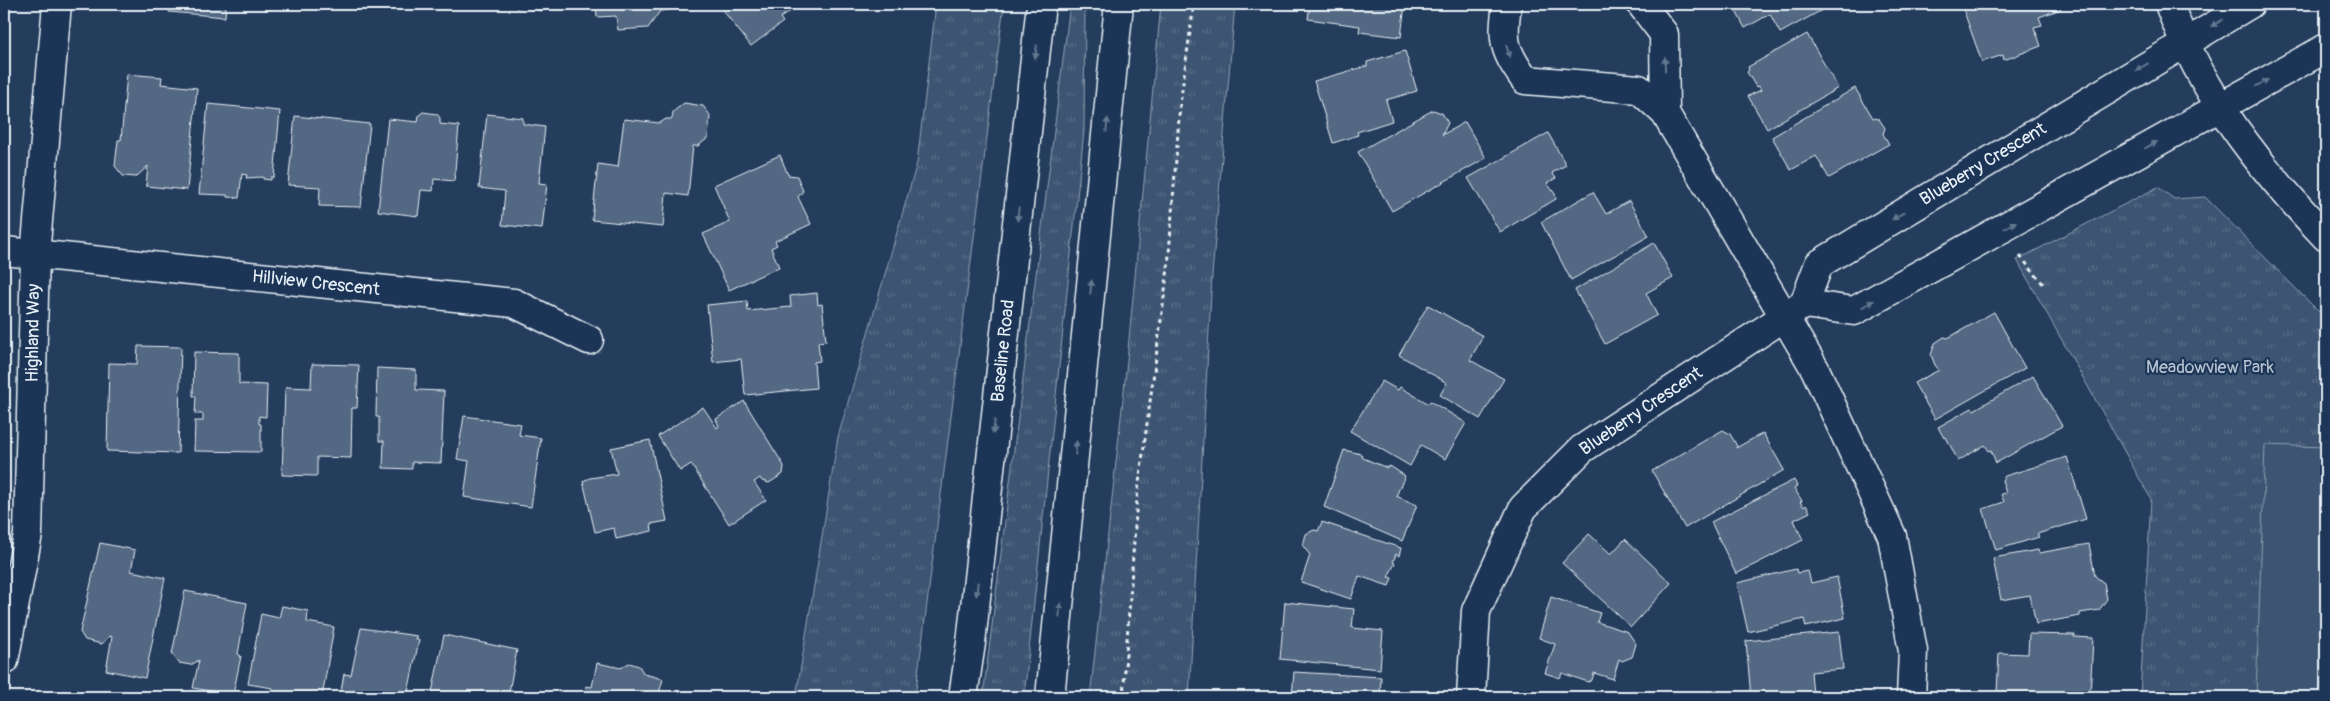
<svg xmlns="http://www.w3.org/2000/svg" width="2330" height="701" viewBox="0 0 2330 701" font-family="Pangolin,sans-serif">
	<style>
		.grass { fill: url(#grass-tufts); stroke: #93a2b5 }
		.pitch { fill: #3e5472; stroke: #93a2b5 }
		.building { fill: #536782; stroke: #e8f1f8 }
		.lines { fill: none; stroke-linecap: round; stroke-linejoin: round }
		.minor-casing { stroke: #e8f1f8; stroke-width: 31 }
		.tertiary-casing { stroke: #e8f1f8; stroke-width: 31 }
		.secondary-casing { stroke: #e8f1f8; stroke-width: 31 }
		.path { stroke: #e8f1f8; stroke-width: 3; stroke-dasharray: 4 4; stroke-linecap: butt }
		.minor { stroke: #1d3557; stroke-width: 28 }
		.tertiary { stroke: #1d3557; stroke-width: 28 }
		.secondary { stroke: #1d3557; stroke-width: 28 }
		.oneway { fill: #64778f }
		.labels { text-anchor: middle; dominant-baseline: central; stroke-width: 4.5; stroke-linejoin: round; paint-order: stroke }
		.street-label { font-size: 18px; fill: #e8f1f8; stroke: #1d3557 }
		.park-label { font-size: 18px; fill: #b5c2d0; stroke: #1d3557 }
	</style>
	<defs>
		<pattern id="grass-tufts" width="24" height="20" patternUnits="userSpaceOnUse" patternTransform="scale(1.25)"><rect width="24" height="20" fill="#3e5472"/><path d="M3 7l-1-3M5 7V3M7 7l1-3M15 17l-1-3M17 17v-4M19 17l1-3" fill="none" stroke="#5a6d87"/></pattern>
	</defs>
	<rect width="100%" height="100%" fill="#253d5d"/>
	<filter id="ink" filterUnits="userSpaceOnUse"><feTurbulence type="fractalNoise" baseFrequency=".02" numOctaves="2"/><feDisplacementMap in="SourceGraphic" scale="10" xChannelSelector="R" yChannelSelector="G"/><feConvolveMatrix kernelMatrix="1 2 1 2 8 2 1 2 1" color-interpolation-filters="sRGB"/></filter>
	<g filter="url(#ink)">
		<path class="grass" d="M936,4H1004L915,697H796L838,437L917,163Z
			M1070,4H1085L1084,131L1024,697H983Z
			M1161,4H1235L1212,275L1189,697H1090L1125,381Z
			M2158,187L2174,199L2205,197L2326,319V697H2140L2151,499L2017,260Z"/>
		<path class="pitch" d="M2265,445L2326,447V697H2256Z"/>
		<path class="building" d="M170,4H226L225,17L169,12Z
			M510,4H544L540,11L525,5L517,8Z
			M596,4H668L669,10L660,11L648,28L618,30L616,16L597,17Z
			M718,4H801L780,18L783,22L751,46Z
			M1310,4H1405L1401,37L1359,32L1360,26L1308,19Z
			M1732,4H1833L1780,33L1770,14L1745,28Z
			M1969,4H2059L2061,9L2039,17L2042,25L2034,27L2041,46L2004,60L2003,55L1982,62L1962,6Z
			M1807,34L1838,88L1767,129L1748,96L1761,90L1759,86L1756,87L1747,72L1749,70L1748,67Z
			M1405,51L1417,91L1386,100L1392,121L1357,132L1358,135L1333,143L1314,81L1367,66V62Z
			M127,74L162,77L161,84L197,88L187,190L146,186L148,166L136,177L123,176L115,166L118,140H121Z
			M1855,88L1873,118L1879,119L1885,128L1883,134L1889,144L1829,178L1816,156L1791,170L1772,137Z
			M684,103L703,106L710,115L708,138L698,146H693L688,196L666,193L663,227L592,220L598,164L618,167L624,119L660,123L666,119H672L673,112Z
			M208,104L280,111L274,177H271V180L263,179V177L246,178L247,175L242,174L239,198L227,197V195L199,194Z
			M1433,110L1442,113L1448,123L1442,135L1465,122L1486,158L1392,211L1358,152Z
			M423,112L437,114L440,118V124L459,126L454,181L434,179L433,191L421,190L418,216L378,211L388,119L418,122L419,115Z
			M487,114L523,118V124L545,127L539,183L547,184L542,229L502,225L505,191L479,188Z
			M295,116L370,124L361,207L319,206L320,187L288,185Z
			M1548,133L1566,165L1552,173L1556,178L1547,183L1555,194L1556,199L1500,232L1468,178Z
			M780,155L788,175L797,176L803,191L798,197L811,224L775,241L777,245L771,248L779,267L729,290L703,234L730,222L714,185Z
			M1593,192L1606,214L1629,201L1649,236L1571,280L1541,222Z
			M1654,243L1673,278L1646,293L1657,315L1605,344L1575,290Z
			M817,293L818,305L822,304L826,341L818,342L820,361L814,362L816,388L745,395L741,359L713,362L707,305L747,301L748,311L791,307L790,296Z
			M1428,305L1483,336L1470,360L1504,379L1480,419L1440,395L1447,383L1399,355Z
			M1994,312L2025,368L1935,419L1914,383L1939,370L1935,365L1931,355L1935,343L1944,337L1948,338Z
			M138,346L181,347L178,453L107,451L109,363L137,364Z
			M194,352L239,353V384L267,385L266,417L259,416V424H261V452L194,451L195,421H203V414H195L196,396H193Z
			M312,364L359,365L357,408H352L351,458L317,457V476L282,475L285,390L287,387L311,388Z
			M377,368L416,370V390L444,391L441,463L412,462V469L383,468L384,441H379V417H376Z
			M2033,376L2062,426L1996,463L1991,450L1989,451L1985,445L1958,461L1946,437L1944,438L1938,427L1972,408L1974,410Z
			M1382,381L1398,390L1400,387L1429,404L1430,401L1466,423L1445,459L1421,445L1410,466L1350,431Z
			M744,401L784,466L783,474L769,483L762,481L760,478L754,482L766,500L729,524L691,464L680,471L658,436L703,407L717,428L719,426L716,419Z
			M464,416L521,424L519,435L541,438L531,507L464,497L469,461L457,459Z
			M1723,430L1730,434L1737,446L1736,448L1763,433L1784,470L1685,528L1652,471Z
			M650,440L667,521L651,524L652,531L616,539L614,528L595,532L583,481L590,478L617,474L611,448Z
			M1344,450L1361,454L1363,458L1387,468L1390,466L1405,476L1396,496L1417,505L1402,541L1324,507Z
			M2067,457L2086,519L2037,534L2039,537L1996,550L1983,509L2004,502L2001,494L2006,493L2002,480L2005,476Z
			M1794,480L1797,486L1794,488L1802,501L1800,502L1804,507L1806,505L1810,512L1794,520L1803,540L1736,574L1711,522Z
			M1322,522L1401,548L1399,556L1396,554L1393,562L1395,563L1388,577L1392,578L1389,586L1359,576L1351,599L1301,582L1310,555L1303,546L1306,534L1314,530L1318,531Z
			M1589,534L1611,554L1625,539L1671,583L1631,627L1562,563Z
			M100,543L135,550L131,571L165,578L145,678L106,670L112,637L109,636L102,644L85,640L80,632Z
			M2089,544L2095,576L2104,583L2107,599L2099,610L2080,613V616L2036,624L2030,595L2001,600L1993,558L2038,550L2039,553Z
			M1796,569L1797,573L1808,571L1811,583L1837,577L1845,618L1806,627L1804,619L1748,632L1737,583Z
			M185,591L247,603L238,654L241,656L233,695L193,688L199,660L191,665L179,663L172,654Z
			M1551,597L1600,613L1597,622L1628,632L1636,644L1632,657L1622,661L1619,659L1613,679L1594,673L1592,680L1588,682L1562,673L1560,678L1545,673L1555,644L1539,638Z
			M1285,602L1354,609L1352,628L1383,631L1380,669L1280,659Z
			M282,606L308,611L307,622L334,627L322,697H277L271,695L273,688L248,684L261,614L279,618Z
			M361,628L417,636L416,639L419,640L407,697H340L344,674L351,675Z
			M1839,632L1843,669L1811,672L1813,695L1751,697L1746,641Z
			M2029,634L2075,635L2074,637L2093,638L2090,696L2024,694V697H2006L2007,692H1997L1999,653L2028,654Z
			M444,635L517,650L508,697H431Z
			M597,663L621,668L629,663L639,666L644,674L663,679L658,697H584L586,686L592,687Z
			M1294,672L1381,677L1380,697H1292Z
			M1598,691L1622,693V695L1644,697H1575L1576,692L1598,694Z"/>
		<g class="lines">
			<g class="minor-casing">
				<path id="minor" d="M1507,4C1502,41 1503,49 1525,80L1639,89L1665,113L1815,369L1892,536L1913,651L1911,697
					M1641,4L1664,34L1665,113
					M4,251L514,303L589,340
					M1804,304L1819,264L2250,4
					M1471,697L1476,611L1523,508L1582,449L1804,304L1854,311L2326,48"/>
			</g>
			<g class="tertiary-casing">
				<path id="tertiary" d="M2169,4C2202,95 2260,168 2326,237
					M4,661L28,534L35,255L57,4"/>
			</g>
			<g class="secondary-casing">
				<path id="secondary" d="M963,697L971,643L1041,4
					M1050,697L1119,4"/>
			</g>
			<path class="path" d="M2020,256L2044,285
				M1123,697L1137,498L1168,268L1180,104L1194,4"/>
			<use href="#minor" class="minor"/>
			<use href="#tertiary" class="tertiary"/>
			<use href="#secondary" class="secondary"/>
		</g>
		<defs><path id="oneway-solid" d="M-6-.8H1V-3.2L6.5 0L1 3.2V.8H-6Z" transform="scale(1.25)"/></defs>
		<g class="oneway">
			<use href="#oneway-solid" transform="translate(2217 23) rotate(150)"/>
			<use href="#oneway-solid" transform="translate(1508 51) rotate(73)"/>
			<use href="#oneway-solid" transform="translate(1036 52) rotate(96)"/>
			<use href="#oneway-solid" transform="translate(1665 64) rotate(-90)"/>
			<use href="#oneway-solid" transform="translate(2142 67) rotate(149)"/>
			<use href="#oneway-solid" transform="translate(2262 83) rotate(-29)"/>
			<use href="#oneway-solid" transform="translate(1107 125) rotate(-84)"/>
			<use href="#oneway-solid" transform="translate(2151 145) rotate(-29)"/>
			<use href="#oneway-solid" transform="translate(1018 214) rotate(96)"/>
			<use href="#oneway-solid" transform="translate(1898 216) rotate(149)"/>
			<use href="#oneway-solid" transform="translate(2010 225) rotate(-29)"/>
			<use href="#oneway-solid" transform="translate(1091 287) rotate(-84)"/>
			<use href="#oneway-solid" transform="translate(1868 304) rotate(-29)"/>
			<use href="#oneway-solid" transform="translate(994 427) rotate(96)"/>
			<use href="#oneway-solid" transform="translate(1076 448) rotate(-84)"/>
			<use href="#oneway-solid" transform="translate(977 589) rotate(96)"/>
			<use href="#oneway-solid" transform="translate(1060 610) rotate(-84)"/>
		</g>
	</g>
	<g class="labels">
		<g class="street-label">
			<text transform="translate(1983 164) rotate(-31)">Blueberry Crescent</text>
			<text transform="translate(316 283) rotate(6)">Hillview Crescent</text>
			<text transform="translate(33 333) rotate(-89)">Highland Way</text>
			<text transform="translate(1003 351) rotate(-84)">Baseline Road</text>
			<text transform="translate(1641 411) rotate(-34)">Blueberry Crescent</text>
		</g>
		<g class="park-label">
			<text x="2210" y="367">Meadowview Park</text>
		</g>
	</g>
	<rect width="2330" height="701" fill="none" stroke="#1d3557" stroke-width="20"/>
	<rect x="10" y="10" width="2310" height="681" fill="none" stroke="#e8f1f8" stroke-width="2" filter="url(#ink)"/>
</svg>
